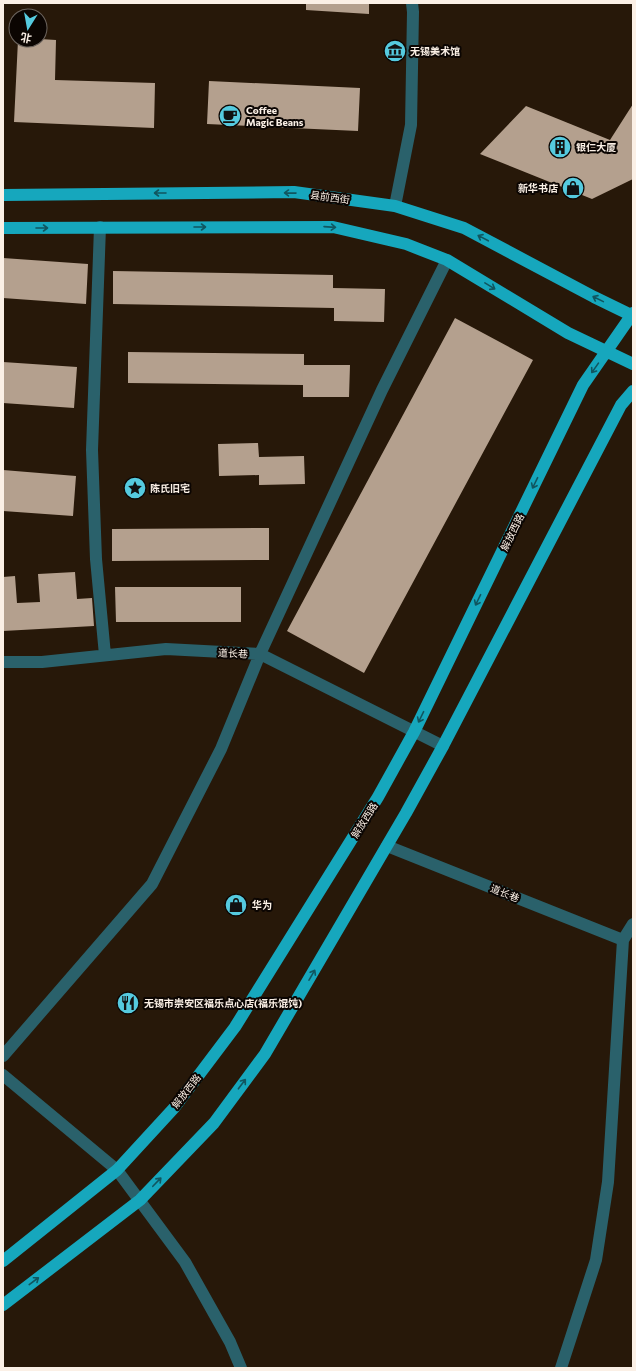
<svg xmlns="http://www.w3.org/2000/svg" width="636" height="1371" viewBox="0 0 636 1371" font-family="Commissioner,'Noto Sans SC',sans-serif">
	<style>
		.building { fill: #b4a08e }
		.lines { fill: none; stroke-linecap: round; stroke-linejoin: round }
		.minor { stroke: #2a616b; stroke-width: 12 }
		.major { stroke: #16a7bd; stroke-width: 12 }
		.oneway { stroke: #105660 }
		.labels { text-anchor: middle; dominant-baseline: central; stroke-width: 4; stroke-linejoin: round; paint-order: stroke }
		.poi-label { font-size: 10px; font-weight: bold; fill: #fbf0e6; stroke: #0b0502; text-anchor: start }
		.street-label { font-size: 10px; fill: #fbf0e6; stroke: #0b0502 }
	</style>
	<rect width="100%" height="100%" fill="#271809"/>
	<path class="building" d="M306,3H369V14L306,10Z
		M40,39L56,40L55,80L155,83L154,128L14,122L18,40H40Z
		M209,81L360,88L358,131L207,124Z
		M633,104V179L592,199L480,154L526,106L610,140Z
		M3,258L88,264L86,304L3,298Z
		M113,271L333,275V288L385,289L384,322L334,321V308L113,304Z
		M455,318L533,360L364,673L287,631Z
		M128,352L304,354V365H350L349,397H303V385L128,383Z
		M3,362L77,367L74,408L3,403Z
		M258,443L259,457L304,456L305,484L259,485V475L219,476L218,444Z
		M3,470L76,476L73,516L3,511Z
		M269,528V560L112,561V529Z
		M75,572L77,599L92,598L94,626L3,631V577L15,576L17,603L40,602L38,574Z
		M115,587H241V622H116Z"/>
	<g class="lines">
		<path class="minor" d="M395,206L411,125L413,12L412,3
			M100,227L92,450L96,559L105,655
			M3,662H42L166,649L260,654L443,746
			M387,846L623,940
			M3,1056L152,884L221,749L260,654L382,390L447,260
			M3,1075L117,1170L185,1262L230,1342L241,1368
			M561,1368L596,1260L608,1182L623,940L633,924"/>
		<path class="major" d="M3,195L294,192L395,206L464,228L594,297L633,316
			M3,228L333,227L406,244L447,260L568,333L633,364
			M3,1261L117,1170L174,1108L235,1027L378,797L414,732L583,385L633,313
			M3,1305L140,1200L214,1123L265,1054L406,813L443,746L621,405L633,391"/>
	</g>
	<defs><path id="oneway-shaft" d="M-6 0H5M1.5-3L5.5 0L1.5 3" fill="none" stroke-width="1.6" stroke-linecap="round" stroke-linejoin="round"/></defs>
	<g class="oneway">
		<use href="#oneway-shaft" transform="translate(160 193) rotate(180)"/>
		<use href="#oneway-shaft" transform="translate(290 193) rotate(-179)"/>
		<use href="#oneway-shaft" transform="translate(200 227)"/>
		<use href="#oneway-shaft" transform="translate(330 227) rotate(4)"/>
		<use href="#oneway-shaft" transform="translate(42 228)"/>
		<use href="#oneway-shaft" transform="translate(483 238) rotate(-152)"/>
		<use href="#oneway-shaft" transform="translate(490 286) rotate(31)"/>
		<use href="#oneway-shaft" transform="translate(598 299) rotate(-154)"/>
		<use href="#oneway-shaft" transform="translate(595 368) rotate(125)"/>
		<use href="#oneway-shaft" transform="translate(535 483) rotate(116)"/>
		<use href="#oneway-shaft" transform="translate(478 600) rotate(116)"/>
		<use href="#oneway-shaft" transform="translate(421 717) rotate(116)"/>
		<use href="#oneway-shaft" transform="translate(312 975) rotate(-60)"/>
		<use href="#oneway-shaft" transform="translate(242 1084) rotate(-53)"/>
		<use href="#oneway-shaft" transform="translate(157 1182) rotate(-46)"/>
		<use href="#oneway-shaft" transform="translate(34 1281) rotate(-37)"/>
	</g>
	<defs>
		<g id="museum-disc" transform="scale(1.15)"><circle r="9.5" fill="#55cadf" stroke="#0b0502"/><path d="M0-6L6-3V-2H-6V-3ZM-5-1h2V3h-2ZM-1-1h2V3h-2ZM3-1h2V3H3ZM-6 4H6V6H-6Z" fill="#111"/></g>
		<g id="cafe-disc" transform="scale(1.15)"><circle r="9.5" fill="#55cadf" stroke="#0b0502"/><path d="M-5.5-4.5H6V0H3Q3 3.5 0 3.5H-2.5Q-5.5 3.5-5.5 0ZM3-3.2v2h1.7v-2ZM-6 4.5H4V6H-6Z" fill="#111"/></g>
		<g id="building-disc" transform="scale(1.15)"><circle r="9.5" fill="#55cadf" stroke="#0b0502"/><path d="M-4-6H4V6H1V3H-1V6H-4ZM-2.5-4.3h1.7v1.8h-1.7ZM.8-4.3h1.7v1.8H.8ZM-2.5-1h1.7V.8h-1.7ZM.8-1h1.7V.8H.8Z" fill="#111"/></g>
		<g id="shop-disc" transform="scale(1.15)"><circle r="9.5" fill="#55cadf" stroke="#0b0502"/><path d="M-5-2.5h2.3a2.7 3.5 0 0 1 5.4 0H5L5.5 6h-11ZM-1.5-2.5h3a1.5 2.3 0 0 0-3 0Z" fill="#111"/></g>
		<g id="sight-disc" transform="scale(1.15)"><circle r="9.5" fill="#55cadf" stroke="#0b0502"/><path d="M0-6L1.8-2.2L6-1.7L2.9 1.2L3.7 5.4L0 3.3L-3.7 5.4L-2.9 1.2L-6-1.7L-1.8-2.2Z" fill="#111"/></g>
		<g id="restaurant-disc" transform="scale(1.15)"><circle r="9.5" fill="#55cadf" stroke="#0b0502"/><path d="M-5-6h1v4h1v-4h1v4h1v-4h1v5L-1.5 .5V6h-2V.5L-5-1ZM5-6V6H3V1.5H1.5Q1.5-4 5-6Z" fill="#111"/></g>
	</defs>
	<g fill-rule="evenodd">
		<use href="#museum-disc" x="395" y="51"/>
		<use href="#cafe-disc" x="230" y="116"/>
		<use href="#building-disc" x="560" y="147"/>
		<use href="#shop-disc" x="573" y="188"/>
		<use href="#sight-disc" x="135" y="488"/>
		<use href="#shop-disc" x="236" y="905"/>
		<use href="#restaurant-disc" x="128" y="1003"/>
	</g>
	<g class="labels">
		<g class="poi-label">
			<text x="410" y="51">无锡美术馆</text>
			<text x="246" y="110">Coffee<tspan x="246" dy="12">Magic Beans</tspan></text>
			<text x="576" y="147">银仁大厦</text>
			<text x="558" y="188" text-anchor="end">新华书店</text>
			<text x="150" y="488">陈氏旧宅</text>
			<text x="252" y="905">华为</text>
			<text x="144" y="1003">无锡市崇安区福乐点心店(福乐馄饨)</text>
		</g>
		<g class="street-label">
			<text transform="translate(330 197) rotate(8)">县前西街</text>
			<text transform="translate(512 532) rotate(-64)">解放西路</text>
			<text transform="translate(233 653) rotate(3)">道长巷</text>
			<text transform="translate(364 820) rotate(-58)">解放西路</text>
			<text transform="translate(505 893) rotate(22)">道长巷</text>
			<text transform="translate(186 1091) rotate(-52)">解放西路</text>
		</g>
	</g>
	<rect width="636" height="1371" fill="none" stroke="#fbf0e6" stroke-width="8"/>
	<g transform="translate(28 28) rotate(191)"><circle r="19" fill="#0b0502" stroke="#6b635d"/>
	<path d="M0-3L7 15L0 10L-7 15Z" fill="#55cadf"/>
	<text y="-6" font-size="11" font-weight="bold" text-anchor="middle" fill="#fbf0e6">北</text>
	</g>
</svg>
